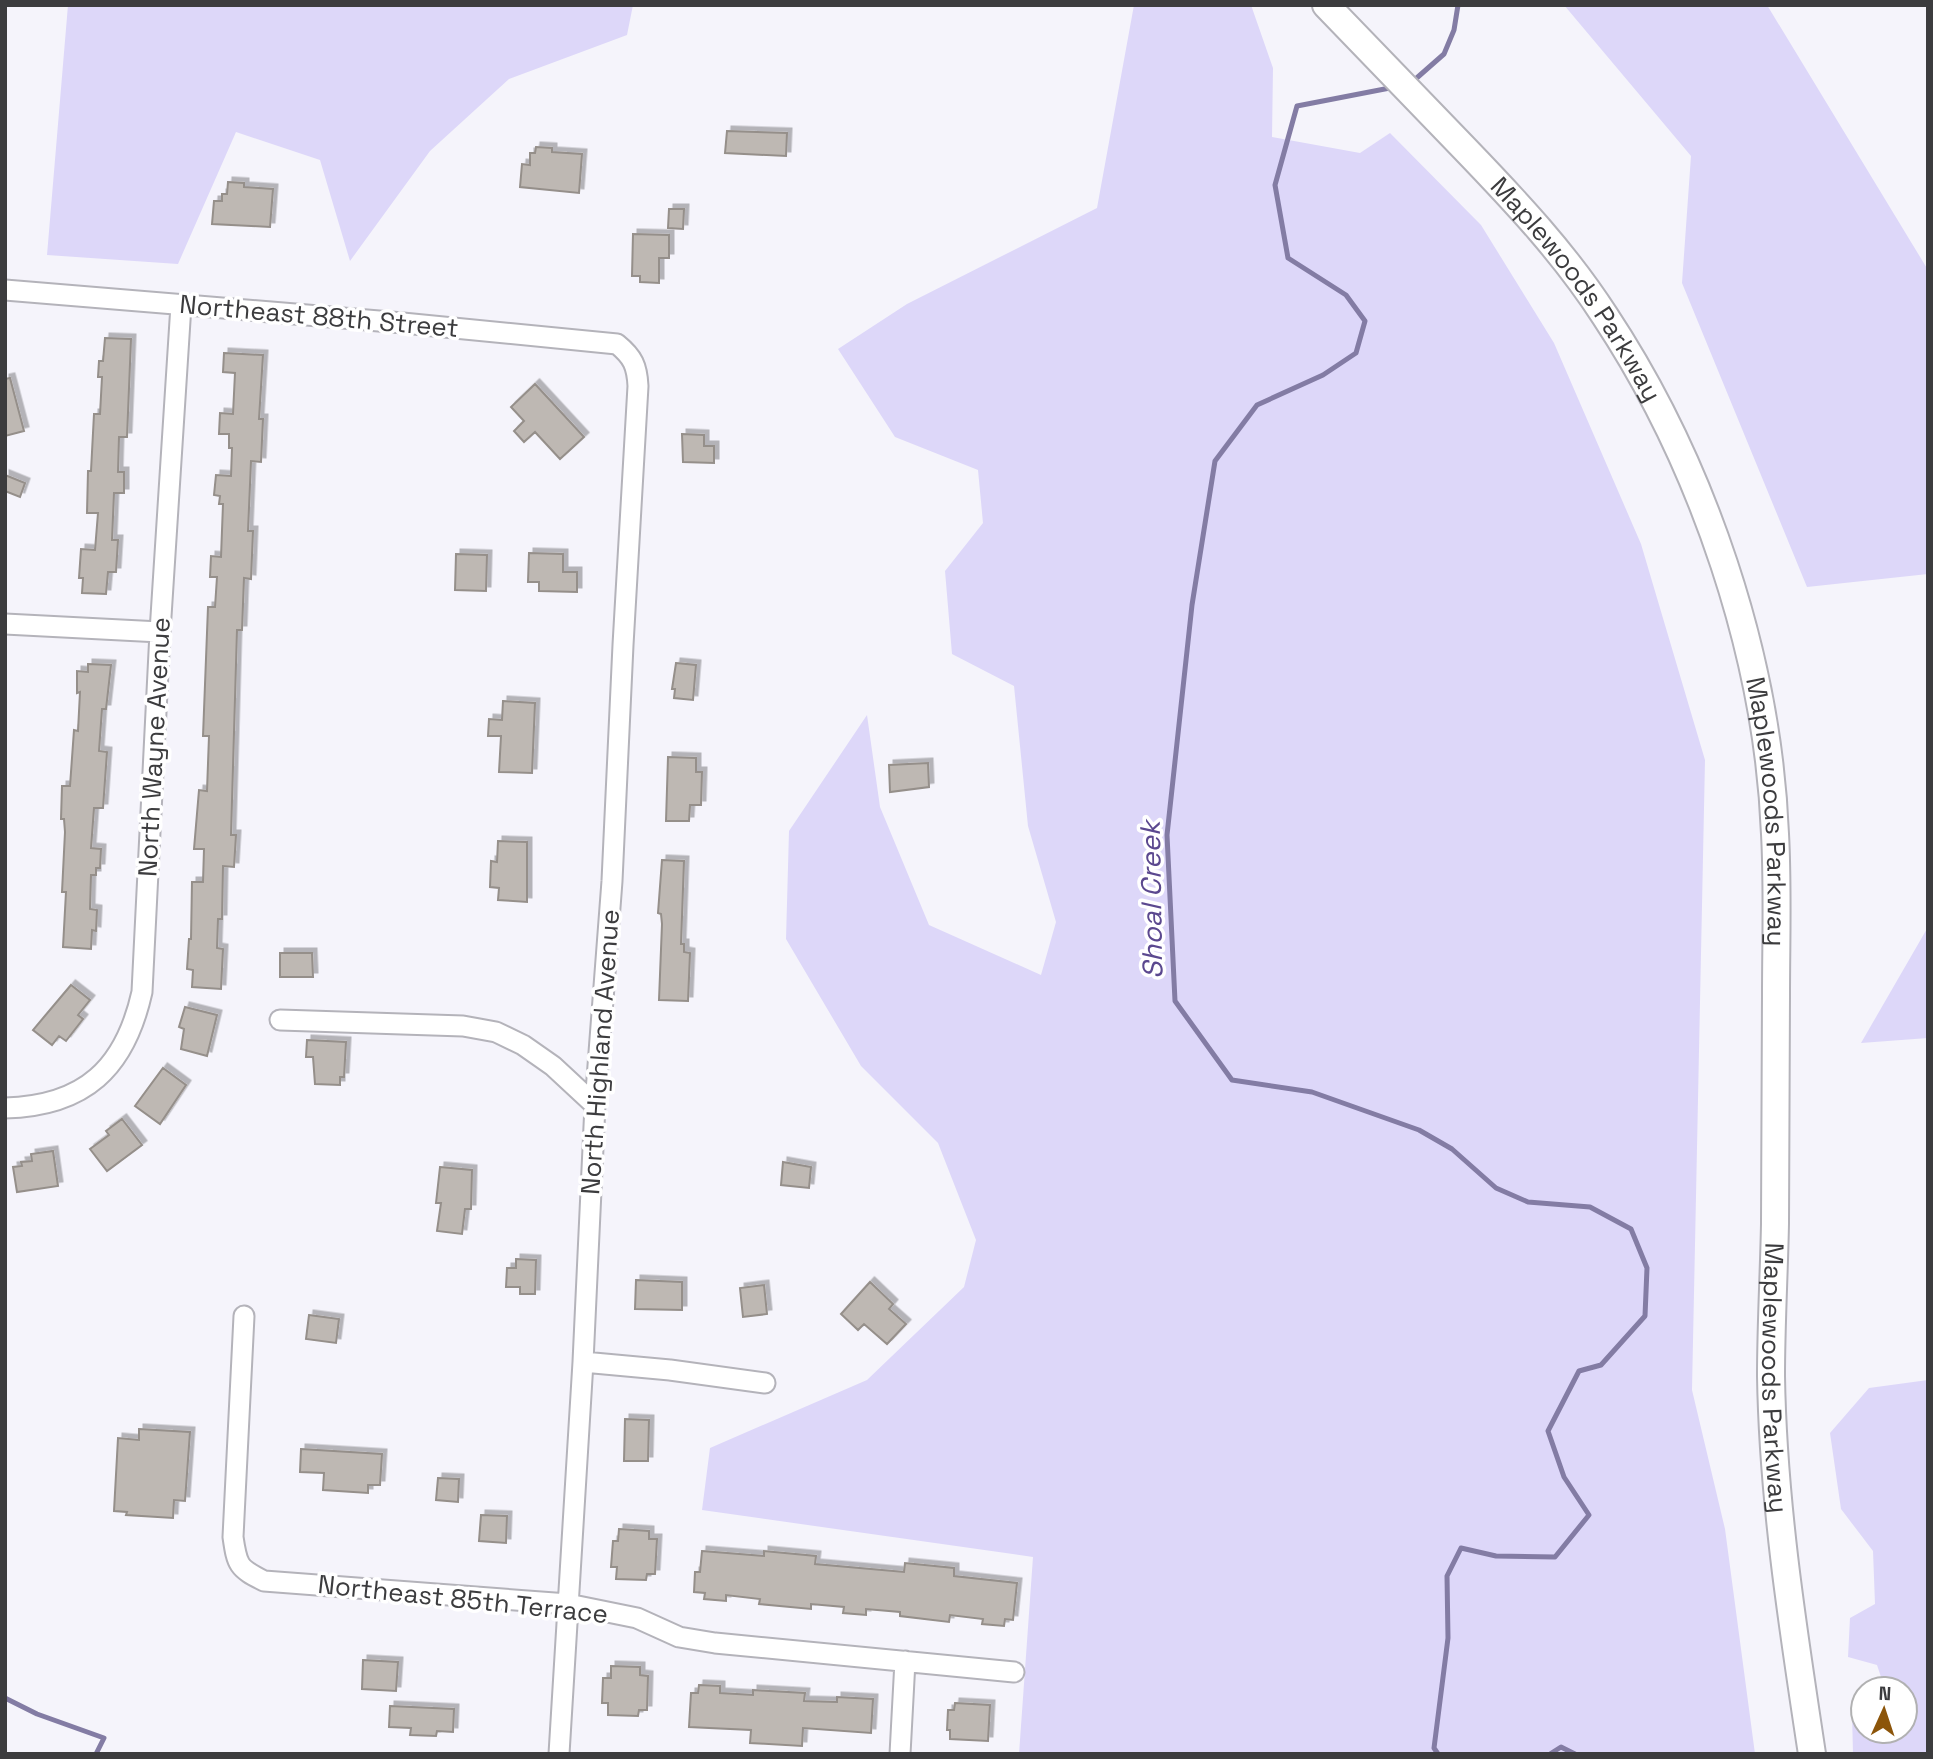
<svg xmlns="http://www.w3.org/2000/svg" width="1933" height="1759" viewBox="0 0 1933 1759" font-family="'Space Grotesk',sans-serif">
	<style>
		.green { fill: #ddd7f9 }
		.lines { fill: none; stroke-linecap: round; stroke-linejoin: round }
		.stream { stroke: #837ca4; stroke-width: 5 }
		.building { fill: #beb8b3; stroke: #958f8a; stroke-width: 2; filter: url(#shadow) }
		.minor-casing { stroke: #b4b3ba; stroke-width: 23 }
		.secondary-casing { stroke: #b4b3ba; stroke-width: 30 }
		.minor { stroke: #fff; stroke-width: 19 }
		.secondary { stroke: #fff; stroke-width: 26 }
		.labels { text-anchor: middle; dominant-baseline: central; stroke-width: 7; stroke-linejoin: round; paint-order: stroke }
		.street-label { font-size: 26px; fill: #3c3c3e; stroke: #fff }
		.water-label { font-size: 28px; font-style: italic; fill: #5b488f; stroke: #fff }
	</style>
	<defs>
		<filter id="shadow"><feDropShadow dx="4.5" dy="-4.5" stdDeviation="0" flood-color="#0004"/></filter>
	</defs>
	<rect width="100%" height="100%" fill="#f5f4fb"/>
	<path class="green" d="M68,5H633L627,35L509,79L430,151L350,261L320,160L236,132L178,264L47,255Z
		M1134,5H1251L1273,68L1272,137L1360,153L1390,133L1481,225L1554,343L1641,544L1705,760L1692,1390L1725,1529L1755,1754H1019L1033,1557L702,1510L710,1448L867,1380L964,1287L976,1240L938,1143L861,1066L786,939L789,831L867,715L880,807L929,925L1041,975L1056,922L1028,826L1014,686L952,654L945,571L983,523L978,470L895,437L838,349L907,304L1097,208Z
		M1564,5H1767L1928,270V574L1807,587L1682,283L1691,156Z
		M1928,927V1038L1861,1043Z
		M1928,1380V1754H1853L1852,1713L1863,1708V1731H1905V1689H1885L1877,1665L1848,1657L1850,1618L1875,1604L1873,1551L1841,1509L1830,1433L1869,1388Z"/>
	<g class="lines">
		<path class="stream" d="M1411,83L1444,54L1454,30L1458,5
			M1395,87L1297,106L1275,185L1288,258L1346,295L1365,321L1356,353L1323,375L1257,405L1215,461L1192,605L1167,835L1175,1001L1232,1080L1312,1092L1419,1130L1452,1149L1496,1188L1528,1202L1590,1207L1631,1229L1647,1268L1645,1316L1601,1365L1579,1371L1548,1431L1564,1477L1589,1515L1555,1557L1496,1556L1461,1548L1447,1576L1448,1638L1434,1748L1438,1754
			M5,1698L37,1714L104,1738L96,1754
			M1550,1754L1561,1747L1575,1754"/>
	</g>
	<path class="building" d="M727,131L787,133L786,156L725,153Z
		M536,147L552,148V152L582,154L579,193L520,187L522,164L530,165V153H535Z
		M228,182L244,183V187L273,189L270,227L212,224L214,201H222V194H227Z
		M669,209H684L683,229L668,228Z
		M633,234L669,235V258H659V283L640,282V276H632Z
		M105,338L131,339L127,437H119L118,472H124V493H114L112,540H118L116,572H108L106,594L82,593L83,578H79L81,549L95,550L98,513H87L88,471H91L94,414H100L102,377H98L99,361H103Z
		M224,353L263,355L259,419H263L261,462L251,461L248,531H253L251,579L244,578L242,630H237L231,835H236L234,867L223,866L222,919H218L217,948L223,949L221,989L192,987L193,970L187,969L189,939H191L192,882H203L204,849H194L199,790L207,791L209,736H203L208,607H215L217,577H210L211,556L221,557L223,504H219L220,496L214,495L216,475L231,476L232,448H229V434H219L220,413L233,414L235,373L223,372Z
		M10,378L24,431L5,436V379Z
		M535,384L584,437L560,459L535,432L524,442L514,431L524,421L511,407Z
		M682,434L704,435V446H714V463L683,462Z
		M5,475L25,483L20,497L5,491Z
		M529,553L563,554V572H577V592L539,591V582H528Z
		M456,554L487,555L486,591L455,590Z
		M676,663L696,665L693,700L674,698L675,689H672Z
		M88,664L111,665L106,709H102L99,751L107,752L103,808H94L91,848L101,849L100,868H96V875H91L90,909L97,910L96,931L92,930L91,949L63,947L66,892H62L65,832L64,819H61L62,786H70L74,730L78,731L80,692L77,693V671L88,672Z
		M503,701L535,703L532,773L499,772L501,736H488L489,719L502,720Z
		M668,757L696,758V772H702L701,805H690L689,821H666Z
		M928,763L929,787L890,792L889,765Z
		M498,841L527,842V902L498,900L499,888L490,887L491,861L497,862Z
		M662,860L684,861L681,944H684V952L690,953L688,1001L659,1000L662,924L661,914L658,913Z
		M280,953H312L313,977H280Z
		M71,985L90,1000L78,1015L83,1019L66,1041L59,1036L52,1045L33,1030Z
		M185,1007L217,1015L207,1056L181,1049L184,1029L179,1027Z
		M307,1040L346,1042L344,1077H340V1085L315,1084L313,1057H306Z
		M163,1068L186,1085L160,1124L135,1106Z
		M122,1119L142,1145L107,1171L90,1149L109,1135L106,1131Z
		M53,1151L58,1186L17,1192L13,1167L22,1166L21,1162L32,1161L31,1154Z
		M783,1162L811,1167L809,1188L781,1185Z
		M440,1167L472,1170L471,1209H465L462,1234L437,1231L441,1203H436Z
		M516,1259L536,1260L535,1294H520V1287H506L507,1268H516Z
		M636,1280L682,1282V1310L635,1309Z
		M870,1282L893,1304L889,1309L906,1324L887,1344L864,1324L858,1330L841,1314Z
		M764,1285L767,1314L743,1317L740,1288Z
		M309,1315L339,1319L336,1343L306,1339Z
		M625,1419L649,1420L648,1461H624Z
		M139,1429L190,1432L185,1501L174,1500L173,1518L126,1515L127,1512L114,1511L118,1438L139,1440Z
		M301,1449L382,1454L380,1485H368V1493L323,1490L324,1473L300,1472Z
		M438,1478L459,1479L458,1502L436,1500Z
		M481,1515L507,1516L506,1543L479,1541Z
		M619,1529L649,1531V1539H657L655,1574H647L646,1580L616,1579L617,1567H611L613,1541H618Z
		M702,1551L764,1556V1551L816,1556L815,1564L904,1572L905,1563L954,1568V1576L1017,1583L1013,1620L1005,1619L1004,1626L982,1624L983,1619L950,1615L949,1622L900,1616V1612L866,1609V1615L843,1613L844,1607L811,1604V1609L759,1604L760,1599L726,1595V1601L704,1599L705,1593L694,1592L695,1572H700Z
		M363,1660L398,1662L396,1691L362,1689Z
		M611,1666L640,1667V1675L648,1676L647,1710H639L638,1716L608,1715V1703H602L603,1678H611Z
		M699,1685L720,1686V1693L753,1695V1690L805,1693L804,1701L837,1702V1697L873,1699L871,1733L803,1728L802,1746L750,1743L751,1730L689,1727L691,1693H698Z
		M955,1703L990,1705L988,1741L950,1739V1730H947L948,1710H954Z
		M390,1706L454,1709L453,1732L437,1731L436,1736L410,1735L411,1728L389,1727Z"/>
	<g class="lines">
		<g class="minor-casing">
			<path id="minor" d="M5,290L403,323L617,344C633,357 637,366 638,386L623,645L612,881L595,1105L583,1362L559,1754
				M5,624L160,632
				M280,1020L463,1026L496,1032L523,1045L553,1066L595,1105
				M5,1108C85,1106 125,1068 142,992L160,632L181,305
				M244,1316L233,1537C237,1565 238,1568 264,1581L568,1604L637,1618L679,1637L715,1643L1014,1672
				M583,1362L670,1370L765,1383
				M900,1754L905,1661"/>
		</g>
		<g class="secondary-casing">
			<g id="secondary">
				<path id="s1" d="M1326,5C1372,53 1419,101 1465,149C1516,202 1565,254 1605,316C1703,464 1768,657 1775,834C1778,888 1776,942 1776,996C1776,1072 1776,1148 1775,1224C1774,1274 1771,1325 1771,1376C1773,1502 1793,1629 1812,1754"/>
			</g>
		</g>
		<use href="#minor" class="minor"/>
		<use href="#secondary" class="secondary"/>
	</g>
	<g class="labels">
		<g class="street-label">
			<text stroke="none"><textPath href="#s1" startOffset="380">Maplewoods Parkway</textPath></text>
			<text transform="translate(319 316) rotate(5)">Northeast 88th Street</text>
			<text transform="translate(154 747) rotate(-87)">North Wayne Avenue</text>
			<text stroke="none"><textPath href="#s1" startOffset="947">Maplewoods Parkway</textPath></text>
			<text transform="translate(600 1052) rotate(-86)">North Highland Avenue</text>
			<text stroke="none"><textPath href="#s1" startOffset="1514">Maplewoods Parkway</textPath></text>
			<text transform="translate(463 1599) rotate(6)">Northeast 85th Terrace</text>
		</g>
		<g class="water-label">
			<text transform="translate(1151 900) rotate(-91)">Shoal Creek</text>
		</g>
	</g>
	<rect width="1933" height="1759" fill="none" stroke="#3c3c3e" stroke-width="14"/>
	<g transform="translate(1884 1710) rotate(3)"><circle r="33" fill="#ffffff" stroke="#b1b1b2" stroke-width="2"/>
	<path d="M0-5L12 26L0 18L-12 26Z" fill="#8c550a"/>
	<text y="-10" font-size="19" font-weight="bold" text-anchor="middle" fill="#3c3c3e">N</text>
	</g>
</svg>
